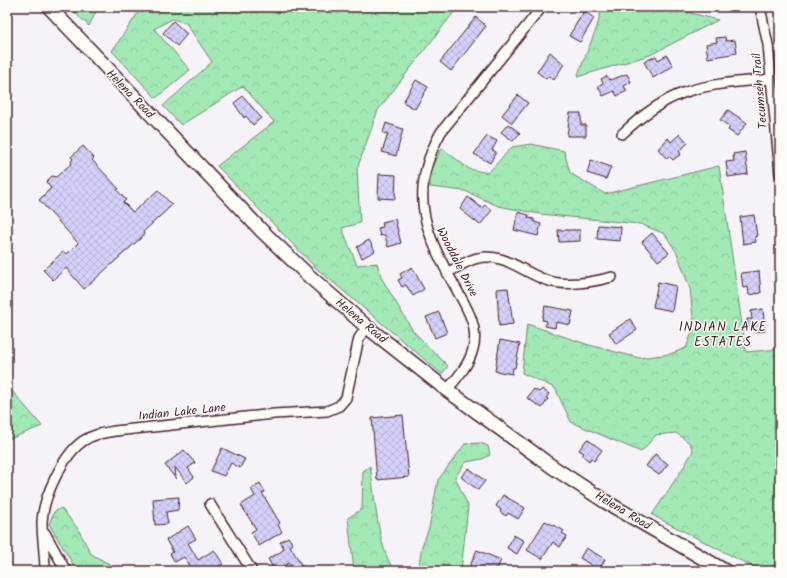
<svg xmlns="http://www.w3.org/2000/svg" width="787" height="578" viewBox="0 0 787 578" font-family="Kalam,sans-serif">
	<style>
		.forest { fill: url(#forest-crowns); stroke: #768470 }
		.building { fill: url(#building-cross-hatch); stroke: #4a1f2b }
		.lines { fill: none; stroke-linecap: round; stroke-linejoin: round }
		.minor-casing { stroke: #4a1f2b; stroke-width: 12 }
		.secondary-casing { stroke: #4a1f2b; stroke-width: 16 }
		.minor { stroke: #fdfcf7; stroke-width: 9 }
		.secondary { stroke: #fdfcf7; stroke-width: 13 }
		.labels { text-anchor: middle; dominant-baseline: central; stroke-width: 3; stroke-linejoin: round; paint-order: stroke }
		.street-label { font-size: 12px; fill: #4a1f2b; stroke: #fdfcf7 }
		.neighbourhood-label { font-size: 13px; letter-spacing: 1px; fill: #4a1f2b; stroke: #fdfcf7 }
	</style>
	<defs>
		<pattern id="forest-crowns" width="20" height="18" patternUnits="userSpaceOnUse"><rect width="20" height="18" fill="#a2e9b6"/><path d="M2 6a3 3 0 1 1 6 0M12 15a3 3 0 1 1 6 0" fill="none" stroke="#8dc79d"/></pattern>
		<pattern id="building-cross-hatch" width="8" height="8" patternUnits="userSpaceOnUse"><rect width="8" height="8" fill="#d4d1fa"/><path d="M0 0l8 8M0 8l8-8" fill="none" stroke="#b8b3d6"/></pattern>
	</defs>
	<rect width="100%" height="100%" fill="#f5f3f8"/>
	<filter id="ink" filterUnits="userSpaceOnUse"><feTurbulence type="fractalNoise" baseFrequency=".025" numOctaves="2"/><feDisplacementMap in="SourceGraphic" scale="8" xChannelSelector="R" yChannelSelector="G"/><feConvolveMatrix kernelMatrix="1 2 1 2 8 2 1 2 1" color-interpolation-filters="sRGB"/></filter>
	<g filter="url(#ink)">
		<path class="forest" d="M69,7H98L89,26Z
			M142,7H458L378,110L357,169L360,223L342,228L357,265L377,263L382,279L413,331L448,366L442,374L316,268L217,166L274,122L243,86L181,125L163,106L212,62L186,23L172,19L154,29L190,70L156,98L112,51Z
			M602,7H667L718,20L650,55L577,77L597,27Z
			M531,144L564,151L570,173L605,194L719,166L746,352L780,349V554L771,571H761L652,515L685,465L693,451L690,443L676,433L656,435L641,452L571,422L555,388L522,373L527,324L589,345L639,358L670,354L686,348L694,327L690,289L677,253L665,234L640,224L540,214L498,206L465,191L430,187L431,167L442,148L469,169L488,173L512,147Z
			M7,385L42,426L7,440Z
			M480,443L488,446L490,455L482,459L466,462L455,477L468,506L461,571H418L422,546L429,528L438,480L465,444Z
			M370,466C375,494 377,549 395,571H354L348,518L362,509L363,471Z
			M61,508L78,529L91,554L111,565L116,571H77L49,524L54,512Z"/>
		<path class="building" d="M584,11L594,18L580,42L569,36Z
			M476,17L486,26L451,71L440,62Z
			M173,21L187,34L177,46L163,33Z
			M725,37L726,41L735,40L737,53L708,58L706,44L717,42L716,38Z
			M550,52L564,64L554,80L549,76L546,79L537,72Z
			M667,55L673,66L653,78L644,62L656,56L658,60Z
			M627,74L631,82L624,86L627,91L617,96L614,91L603,96L598,86L603,83L601,79L607,76L610,80Z
			M416,80L428,87L415,109L403,102Z
			M518,95L528,103L512,123L502,115Z
			M243,96L261,118L253,125L246,116L244,118L234,103Z
			M728,110L747,123L737,136L728,130L730,127L720,120Z
			M570,113H581V125H586V136H567Z
			M386,123L403,129L396,156L382,152L388,134L383,133Z
			M508,124L520,133L513,141L501,132Z
			M680,134L688,143L679,151L681,154L673,160L669,156L667,159L658,149L668,138L671,142Z
			M487,136L497,141L492,150L496,152L490,163L474,154Z
			M83,146L94,158L92,160L119,189L117,190L126,200L123,202L133,212L158,190L172,205L143,232L144,234L142,237L84,289L66,268L53,280L43,270L63,252L67,254L78,243L39,200L51,188L46,182L52,176L56,177L72,163L71,161L73,159L71,157Z
			M745,152L748,174L728,177L726,162L734,161L733,154Z
			M591,160L611,167L606,179L587,173Z
			M379,174L396,175L395,199L378,198Z
			M468,197L482,208L485,205L492,210L480,225L460,209Z
			M518,212L529,215L528,218L534,219V222L541,224L538,236L514,230Z
			M754,215L757,236H755L756,242L743,244L740,217Z
			M395,219L401,243L388,247L385,235L380,236L378,228L383,227L382,222Z
			M598,225L621,227L620,241L597,239Z
			M558,230H580V241L559,242Z
			M652,233L669,253L658,261L642,242Z
			M369,240L375,251L362,258L357,247Z
			M412,267L424,289L413,296L406,285L402,287L398,280L402,278L400,274Z
			M759,271L761,293L749,295L748,287L743,288L741,273Z
			M658,282L676,286L672,311L653,307Z
			M508,288L513,324L499,326L497,289Z
			M545,306L573,311L570,325L556,322L555,328L545,326L547,321L542,320Z
			M763,309L765,331L754,332L753,326L748,327L747,319H752L751,311Z
			M439,312L447,333L435,338L426,317Z
			M630,319L637,330L616,344L609,333Z
			M500,340L520,344L515,368H513L512,374L495,371Z
			M534,389L539,392L542,389L549,394L546,398L548,399L542,408L527,398Z
			M403,415L409,477L377,480L372,418Z
			M587,439L602,450L594,461L591,458L589,461L582,455L584,453L579,450Z
			M222,448L245,459L240,468L231,463L224,476L211,471Z
			M184,450L195,463L188,468L194,477L187,483L175,467L176,479L165,465Z
			M655,454L668,464L659,475L646,466Z
			M469,468L485,481L478,490L461,477Z
			M260,483L265,492L262,493L280,523L278,525L282,532L259,546L251,532L256,529L241,505L255,496L251,489Z
			M503,495L525,508L518,519L508,513L506,516L500,512L501,510L496,506Z
			M179,497L178,510L166,512L168,524L155,525L153,499Z
			M545,521L561,529L564,531L562,533L567,536L560,547L553,542L542,559L527,550Z
			M188,526L196,539L188,543L198,560L214,550L223,564L212,571H194L184,557L175,562L170,554L173,552L166,540Z
			M514,535L524,541L517,554L507,548Z
			M288,537L293,544L290,546L305,571H293L289,563L275,571L268,559L282,551L284,548L280,542Z
			M586,548L605,559L599,570L580,558Z
			M477,550L501,560L496,571H477L469,568Z"/>
		<g class="lines">
			<g class="minor-casing">
				<path id="minor" d="M760,7L768,45L780,174
					M622,134C639,118 661,101 683,93C710,83 742,82 771,79
					M447,273C457,268 467,260 478,258C504,252 525,274 549,281C569,287 593,282 612,277
					M447,390C457,378 469,365 473,349C479,328 468,310 458,292C426,235 406,195 441,132L542,7
					M210,504L252,571
					M45,533L66,571
					M45,571C45,555 42,538 42,522C43,497 63,455 83,441C93,434 104,433 115,431L274,414L327,411L339,406L346,398L359,338L367,327"/>
			</g>
			<g class="secondary-casing">
				<path id="secondary" d="M49,7L262,231L309,276L367,327L447,390L554,468L606,502L725,571"/>
			</g>
			<use href="#minor" class="minor"/>
			<use href="#secondary" class="secondary"/>
		</g>
	</g>
	<g class="labels">
		<g class="street-label">
			<text transform="translate(760 91) rotate(-95)">Tecumseh Trail</text>
			<text transform="translate(130 94) rotate(46)">Helena Road</text>
			<text transform="translate(457 262) rotate(63)">Wooddale Drive</text>
			<text transform="translate(361 321) rotate(40)">Helena Road</text>
			<text transform="translate(182 412) rotate(-6)">Indian Lake Lane</text>
			<text transform="translate(623 511) rotate(31)">Helena Road</text>
		</g>
		<g class="neighbourhood-label">
			<text x="723" y="327">INDIAN LAKE<tspan x="723" dy="15">ESTATES</tspan></text>
		</g>
	</g>
	<rect width="787" height="578" fill="none" stroke="#fdfcf7" stroke-width="24"/>
	<rect x="12" y="12" width="763" height="554" fill="none" stroke="#4a1f2b" stroke-width="1.5" filter="url(#ink)"/>
</svg>
